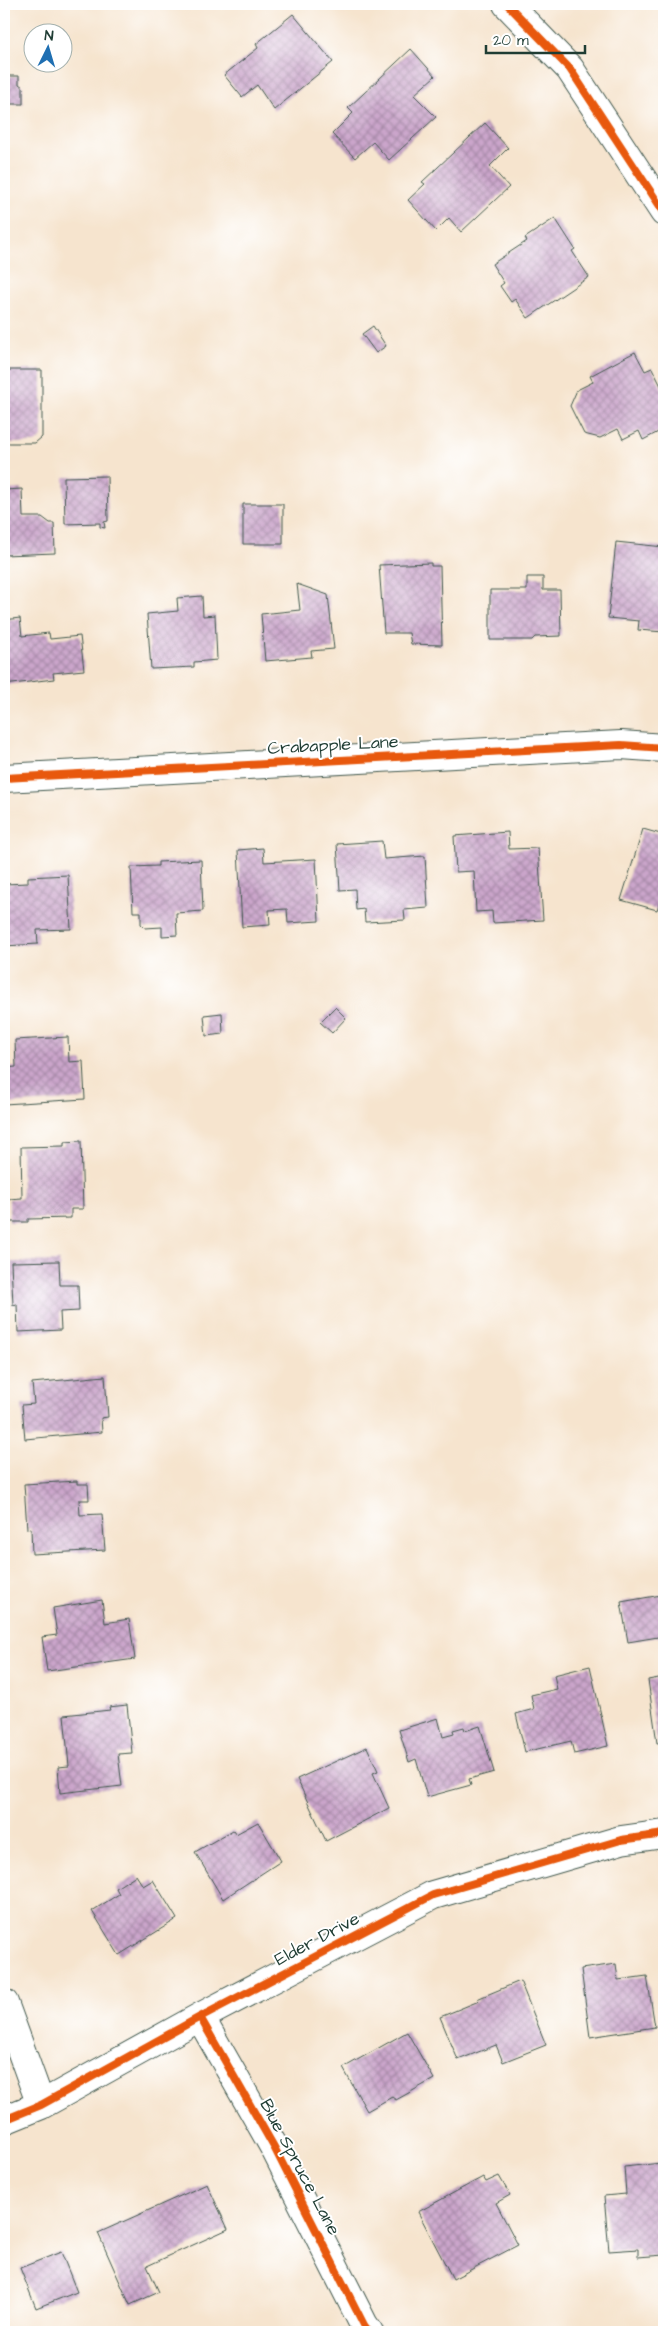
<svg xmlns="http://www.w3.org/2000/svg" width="668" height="2336" viewBox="0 0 668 2336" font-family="'Architects Daughter',sans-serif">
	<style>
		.building { fill: url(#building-cross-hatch) }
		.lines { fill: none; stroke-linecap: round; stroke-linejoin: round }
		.street-casing { stroke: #3f564b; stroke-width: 30 }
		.street { stroke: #fff; stroke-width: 28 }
		.cycleway-casing { stroke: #fff; stroke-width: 11 }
		.cycleway { stroke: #e8590c; stroke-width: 8 }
		.labels { text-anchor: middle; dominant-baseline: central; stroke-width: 4; stroke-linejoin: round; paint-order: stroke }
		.street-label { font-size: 18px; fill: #1f3d34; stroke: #fff }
	</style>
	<defs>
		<pattern id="building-cross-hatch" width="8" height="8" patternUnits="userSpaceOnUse" patternTransform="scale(1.25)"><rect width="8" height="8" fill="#cba5cb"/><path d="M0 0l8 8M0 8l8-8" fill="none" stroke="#a488a6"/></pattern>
	</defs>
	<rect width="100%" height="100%" fill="#fff"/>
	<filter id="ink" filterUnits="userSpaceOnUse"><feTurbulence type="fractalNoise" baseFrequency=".02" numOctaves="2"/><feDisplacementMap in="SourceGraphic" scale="10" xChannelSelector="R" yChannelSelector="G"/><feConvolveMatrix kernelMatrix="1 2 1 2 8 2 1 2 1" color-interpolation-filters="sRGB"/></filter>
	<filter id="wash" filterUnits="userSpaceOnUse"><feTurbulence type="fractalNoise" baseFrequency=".0096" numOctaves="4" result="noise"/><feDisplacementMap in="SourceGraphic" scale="20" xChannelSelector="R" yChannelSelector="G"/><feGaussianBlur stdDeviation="1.12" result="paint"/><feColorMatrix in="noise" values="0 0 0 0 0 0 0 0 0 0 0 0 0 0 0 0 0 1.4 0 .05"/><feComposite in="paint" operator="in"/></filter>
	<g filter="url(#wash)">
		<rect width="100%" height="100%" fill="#f6e4ce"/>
		<g id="blocks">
			<path class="building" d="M293,14L333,62L274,110L257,85L242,97L224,75L258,48L256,44Z
				M411,49L435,76L414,95L436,117L389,160L373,142L355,158L332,134L353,113L348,108Z
				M4,76H19V84L23,87V104H4Z
				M485,123L508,148L490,166L509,187L461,232L449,218L436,231L408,200L425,184L422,182Z
				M555,218L575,249L572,251L589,277L528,318L515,299L511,302L500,286L504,283L492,264L527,241L525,238Z
				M373,326L386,346L376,353L362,334Z
				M635,352L645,371L652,368L664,392V429L643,440L639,431L623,439L618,429L600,438L584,434L570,406L577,390L593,382L590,376Z
				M4,370H42V437L35,443H4Z
				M107,476L108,521L104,522L105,528L100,527V523L65,524L64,477Z
				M22,489L23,517H42L50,523H54L55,553L4,555V490Z
				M243,504H283V544H243Z
				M616,542L664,547V632L638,630L639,621L608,618Z
				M431,563V566H440L442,645L411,644L409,633H384L379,565Z
				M527,577H543V590H560L561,636L535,637L532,640H490V590H527Z
				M297,584L328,595L334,649L311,651L312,657L265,661L261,614L300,610Z
				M202,596L203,616L215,615L217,660L194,662V667L151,669L147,614L178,611L177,598Z
				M20,618L22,636L49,633L50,639L80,636L84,670L53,673L54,679L4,685V620Z
				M643,829L664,835V902L660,901L657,910L621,900Z
				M508,832L509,849L538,848L543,920L493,923L492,911L476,912L474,871L456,872L454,836Z
				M382,841L384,859L425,856L428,908L404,910L405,920L365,922L364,909L356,910L355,889L340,890L337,844Z
				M263,848L264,862L316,859L319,921L288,923L287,909L269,910L270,925L242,927L238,850Z
				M201,860L203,911L176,913L177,935L162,936V927L145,928L141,924V912H133L131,867L158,866V862Z
				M68,875L71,929L37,930L38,944L4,946V884L28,883V877Z
				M335,1007L346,1018L332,1033L320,1022Z
				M222,1013L223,1034L206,1036L204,1015Z
				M68,1037L69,1062L83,1061L85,1099L4,1104V1068L16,1067L15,1040Z
				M81,1141L83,1209H71V1218L28,1219V1222H9V1199L22,1198L21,1147L64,1146V1142Z
				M59,1261L60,1285H78L79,1311L60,1312L61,1330L18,1332L17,1304L13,1305L11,1262Z
				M105,1376L108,1417L101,1418L102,1432L25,1439L22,1405L34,1404L32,1383Z
				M77,1481V1484H88L89,1500H79L80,1515L102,1514L105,1550L32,1554L31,1528L27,1529L24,1484Z
				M661,1595L664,1611V1636L628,1642L621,1602Z
				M102,1600L105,1623L129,1619L135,1659L47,1671L42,1637L57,1635L53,1608Z
				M590,1666L608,1746L574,1754L571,1741L525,1752L516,1714L534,1709L531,1695L557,1689L554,1675Z
				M664,1677V1742L657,1743L648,1680Z
				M127,1705L132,1753L118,1754L122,1786L60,1793L58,1767L69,1766L64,1715L110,1710L109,1707Z
				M438,1718L443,1737L454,1734L453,1730L464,1727L465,1731L480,1726L494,1772L469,1779L471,1785L427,1797L416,1759L409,1762L399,1730Z
				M367,1747L378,1771L373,1773L389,1808L326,1841L297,1779Z
				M258,1822L281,1861L223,1899L195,1852L233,1830L236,1834Z
				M136,1875L143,1886L153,1880L177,1919L119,1955L92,1911L119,1894L116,1888Z
				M616,1964L618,1980L647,1976L655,2027L590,2037L581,1969Z
				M520,1981L546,2045L503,2062L496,2045L458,2060L440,2017L479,2001L477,1999Z
				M407,2032L434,2079L396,2100L392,2097L367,2111L343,2068Z
				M661,2163L664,2199V2255L638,2257V2249L609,2251L604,2196L626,2194L624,2167Z
				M499,2176L510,2195L496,2203L518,2245L453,2279L418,2212L483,2177L486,2182Z
				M207,2184L228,2229L147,2266L159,2292L130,2305L98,2233Z
				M61,2252L77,2292L36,2308L20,2268Z"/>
		</g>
	</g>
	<g filter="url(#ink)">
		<use href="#blocks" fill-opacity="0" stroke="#3f564b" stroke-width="1"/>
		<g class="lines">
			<g class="street-casing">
				<path id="street" d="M507,4L570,69L664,212
					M4,778L621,745L664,748
					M4,2003L41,2105
					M200,2017L274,2147L364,2325L369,2332
					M4,2120L41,2105L200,2017L433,1895L621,1840L664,1834"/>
			</g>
			<use href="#street" class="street"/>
			<g class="cycleway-casing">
				<path id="cycleway" d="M507,4L570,69L664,212
					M4,778L621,745L664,748
					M200,2017L274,2147L364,2325L369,2332
					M4,2120L41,2105L200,2017L433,1895L621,1840L664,1834"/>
			</g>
			<use href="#cycleway" class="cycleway"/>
		</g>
	</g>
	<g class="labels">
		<g class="street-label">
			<text transform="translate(333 745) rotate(-3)">Crabapple Lane</text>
			<text transform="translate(317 1939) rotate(-28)">Elder Drive</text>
			<text transform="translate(300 2167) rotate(62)">Blue Spruce Lane</text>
		</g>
	</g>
	<rect width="668" height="2336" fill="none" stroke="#fff" stroke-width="20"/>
	<g transform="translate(48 48) rotate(5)"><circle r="24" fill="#ffffff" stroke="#a5b1ae"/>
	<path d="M0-4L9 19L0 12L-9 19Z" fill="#1f6fb2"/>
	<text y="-8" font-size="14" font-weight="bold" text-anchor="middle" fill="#1f3d34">N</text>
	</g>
	<path d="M486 45v8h99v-8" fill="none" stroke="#1f3d34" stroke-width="2.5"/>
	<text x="493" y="45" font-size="15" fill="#1f3d34" stroke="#ffffff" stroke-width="4" paint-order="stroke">20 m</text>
</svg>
